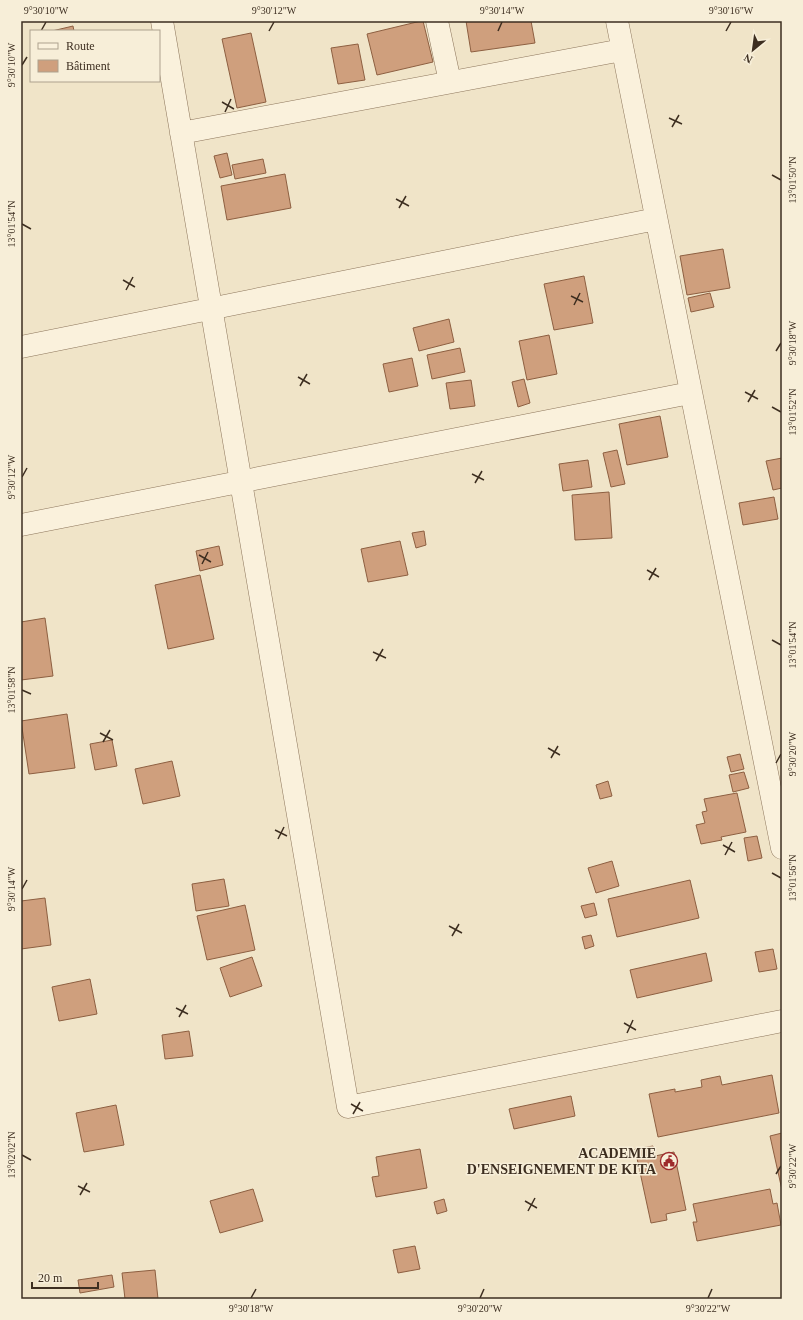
<svg xmlns="http://www.w3.org/2000/svg" width="803" height="1320" viewBox="0 0 803 1320" font-family="'Times New Roman',serif">
	<style>
		.building { fill: #cf9f7d; stroke: #8d5f41 }
		.lines { fill: none; stroke-linecap: round; stroke-linejoin: round }
		.minor-casing { stroke: #8d765c; stroke-width: 23 }
		.minor { stroke: #faf1dc; stroke-width: 22 }
		.ticks { fill: none; stroke: #3d2e20; stroke-width: 1.5 }
		.labels { text-anchor: middle; dominant-baseline: central; stroke-width: 3; stroke-linejoin: round; paint-order: stroke }
		.poi-label { font-size: 14px; font-weight: bold; fill: #3d2e20; stroke: #f7eed8; text-anchor: end }
		.neatline { fill: none; stroke: #3d2e20; stroke-width: 1.5 }
		.ticks-label { font-size: 10px; text-anchor: middle; fill: #3d2e20 }
	</style>
	<rect width="100%" height="100%" fill="#f0e4c8"/>
	<path class="building" d="M421,21H423L433,62L377,75L367,34Z
		M466,21H531L535,43L471,52Z
		M73,26L74,31H52Z
		M251,33L266,102L237,108L222,39Z
		M358,44L365,80L338,84L331,48Z
		M227,153L232,175L220,178L214,156Z
		M263,159L266,173L235,179L232,165Z
		M285,174L291,208L227,220L221,186Z
		M723,249L730,288L687,295L680,256Z
		M584,276L593,323L554,330L544,284Z
		M710,293L714,307L691,312L688,298Z
		M449,319L454,342L419,351L413,328Z
		M549,335L557,374L527,380L519,341Z
		M460,348L465,372L432,379L427,355Z
		M412,358L418,386L389,392L383,364Z
		M524,379L530,403L518,407L512,382Z
		M471,380L475,406L450,409L446,383Z
		M660,416L668,457L627,465L619,424Z
		M617,450L625,484L611,487L603,453Z
		M782,458V488L773,490L766,461Z
		M588,460L592,487L563,491L559,464Z
		M609,492L612,538L575,540L572,495Z
		M774,497L778,519L743,525L739,503Z
		M424,531L426,545L416,548L412,533Z
		M400,541L408,575L368,582L361,549Z
		M219,546L223,565L200,571L196,551Z
		M200,575L214,639L168,649L155,585Z
		M45,618L53,676L21,680V622Z
		M67,714L75,768L29,774L21,721Z
		M112,740L117,766L95,770L90,744Z
		M740,754L744,769L731,772L727,757Z
		M172,761L180,796L143,804L135,769Z
		M744,772L749,788L733,792L729,775Z
		M608,781L612,796L600,799L596,785Z
		M737,793L746,832L721,837L722,840L701,844L696,825L705,823L702,812L707,811L704,799Z
		M757,836L762,858L748,861L744,838Z
		M612,861L619,886L596,893L588,868Z
		M224,879L229,906L196,911L192,884Z
		M690,880L699,918L617,937L608,899Z
		M45,898L51,945L21,949V901Z
		M594,903L597,915L585,918L581,906Z
		M245,905L255,950L207,960L197,916Z
		M591,935L594,946L585,949L582,937Z
		M773,949L777,969L759,972L755,952Z
		M706,953L712,981L637,998L630,970Z
		M252,957L262,986L230,997L220,968Z
		M90,979L97,1014L59,1021L52,987Z
		M189,1031L193,1056L165,1059L162,1035Z
		M772,1075L779,1113L658,1137L649,1094L675,1089V1092L702,1087L701,1080L720,1076L722,1085Z
		M571,1096L575,1116L514,1129L509,1109Z
		M116,1105L124,1145L84,1152L76,1113Z
		M782,1133V1190L770,1136Z
		M653,1146L655,1156L674,1152L686,1210L666,1214L667,1220L651,1223L635,1149Z
		M420,1149L427,1188L376,1197L372,1177L379,1176L376,1157Z
		M253,1189L263,1221L220,1233L210,1201Z
		M770,1189L773,1204L777,1203L781,1225L697,1241L693,1222H697L693,1204Z
		M444,1199L447,1211L437,1214L434,1202Z
		M415,1246L420,1269L398,1273L393,1250Z
		M155,1270L158,1299H125L122,1273Z
		M112,1275L114,1287L80,1293L78,1280Z"/>
	<g class="lines">
		<g class="minor-casing">
			<path id="minor" d="M162,21L348,1107L782,1021
				M437,21L450,82
				M617,21L782,848
				M181,133L622,50
				M21,347L656,219
				M21,525L690,393"/>
		</g>
		<use href="#minor" class="minor"/>
	</g>
	<path class="ticks" d="M41,31L46,22M269,31L274,22M498,31L502,22M726,31L731,22M22,65L27,57M222,102L234,109M225,112L231,99M669,118L682,124M672,127L679,115M772,175L781,180M396,199L409,206M399,208L406,196M22,224L31,229M123,280L135,287M126,290L133,277M571,296L583,302M574,305L580,293M776,351L781,343M298,377L310,384M300,386L307,374M745,392L758,399M748,402L755,390M772,407L781,412M472,474L484,480M22,477L27,468M475,483L482,471M199,555L211,562M202,564L208,552M647,570L659,577M649,580L656,568M772,640L781,645M373,652L386,658M376,661L383,649M22,690L31,694M100,733L113,740M103,742L110,730M548,748L560,755M551,758L558,746M776,763L781,754M275,830L287,836M278,839L284,827M723,845L735,852M725,855L732,842M772,873L781,878M22,889L27,880M449,926L462,933M452,936L459,924M176,1008L188,1014M179,1017L186,1005M624,1023L636,1030M627,1033L633,1020M351,1104L363,1111M353,1114L360,1102M22,1155L31,1160M776,1174L781,1166M78,1186L90,1192M80,1195L87,1183M525,1201L537,1208M528,1211L535,1198M251,1298L256,1289M480,1298L484,1289M708,1298L712,1289"/>
	<defs>
		<g id="civic-ring" transform="scale(0.9)"><circle r="9.5" fill="#f7eed8" stroke="#9e2a2b" stroke-width="1.5"/><path d="M-.6-6.5H3V-4.5H.6V-3L4-1V1h2V6H-6V1h2V-1L-.6-3ZM-1.2 2.5V6h2.4V2.5Z" fill="#9e2a2b"/></g>
	</defs>
	<g fill-rule="evenodd">
		<use href="#civic-ring" x="669" y="1161"/>
	</g>
	<g class="labels">
		<g class="poi-label">
			<text x="656" y="1153">ACADEMIE<tspan x="656" dy="16">D'ENSEIGNEMENT DE KITA</tspan></text>
		</g>
	</g>
	<rect width="803" height="1320" fill="none" stroke="#f7eed8" stroke-width="44"/>
	<rect x="30" y="30" width="130" height="52" fill="#f7eed8" stroke="#ada18e"/>
	<rect x="38" y="43" width="20" height="6" fill="#faf1dc" stroke="#ada18e"/>
	<text x="66" y="50" font-size="12" fill="#3d2e20">Route</text>
	<rect x="38" y="60" width="20" height="12" fill="#cf9f7d" stroke="#ada18e"/>
	<text x="66" y="70" font-size="12" fill="#3d2e20">Bâtiment</text>
	<g transform="translate(753 50) rotate(209)" stroke="#f7eed8" stroke-width="3" paint-order="stroke">
	<path d="M0-3L7 15L0 10L-7 15Z" fill="#3d2e20"/>
	<text y="-6" font-size="11" font-weight="bold" text-anchor="middle" fill="#3d2e20">N</text>
	</g>
	<path d="M32 1282v6h66v-6" fill="none" stroke="#3d2e20" stroke-width="2"/>
	<text x="38" y="1282" font-size="12" fill="#3d2e20" stroke="#f7eed8" stroke-width="3" paint-order="stroke">20 m</text>
	<rect x="22" y="22" width="759" height="1276" class="neatline"/>
	<g class="ticks-label">
		<text x="46" y="14">9°30'10"W</text>
		<text x="274" y="14">9°30'12"W</text>
		<text x="502" y="14">9°30'14"W</text>
		<text x="731" y="14">9°30'16"W</text>
		<text transform="translate(11 65) rotate(-90)" y="4">9°30'10"W</text>
		<text transform="translate(792 180) rotate(-90)" y="4">13°01'50"N</text>
		<text transform="translate(11 224) rotate(-90)" y="4">13°01'54"N</text>
		<text transform="translate(792 343) rotate(-90)" y="4">9°30'18"W</text>
		<text transform="translate(792 412) rotate(-90)" y="4">13°01'52"N</text>
		<text transform="translate(11 477) rotate(-90)" y="4">9°30'12"W</text>
		<text transform="translate(792 645) rotate(-90)" y="4">13°01'54"N</text>
		<text transform="translate(11 690) rotate(-90)" y="4">13°01'58"N</text>
		<text transform="translate(792 754) rotate(-90)" y="4">9°30'20"W</text>
		<text transform="translate(792 878) rotate(-90)" y="4">13°01'56"N</text>
		<text transform="translate(11 889) rotate(-90)" y="4">9°30'14"W</text>
		<text transform="translate(11 1155) rotate(-90)" y="4">13°02'02"N</text>
		<text transform="translate(792 1166) rotate(-90)" y="4">9°30'22"W</text>
		<text x="251" y="1312">9°30'18"W</text>
		<text x="480" y="1312">9°30'20"W</text>
		<text x="708" y="1312">9°30'22"W</text>
	</g>
</svg>
